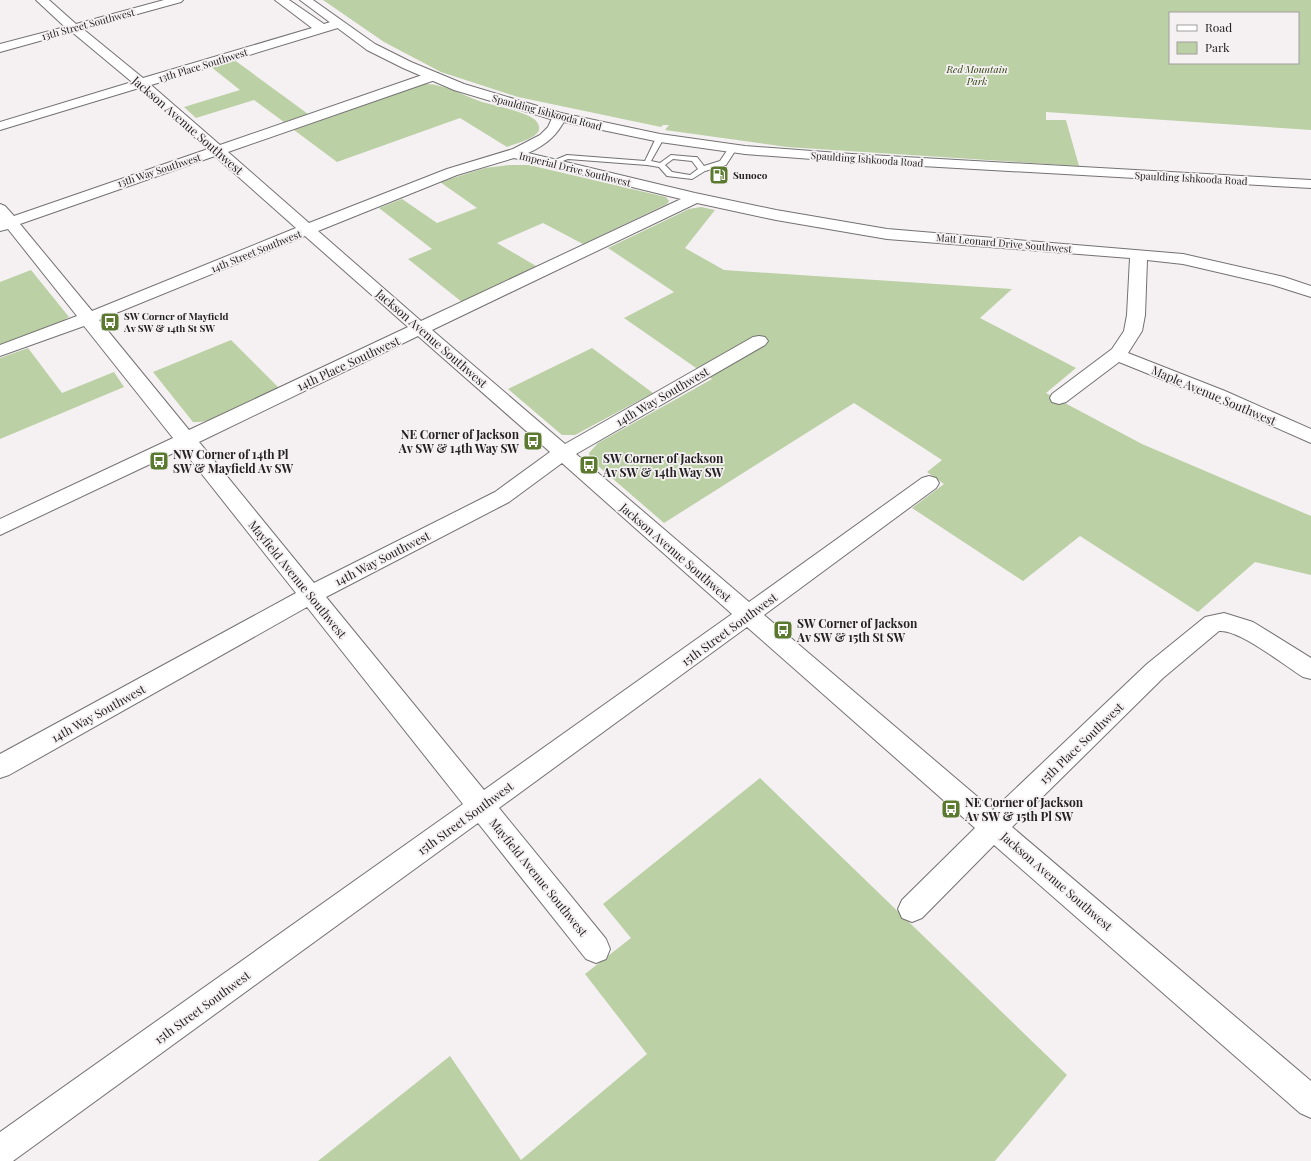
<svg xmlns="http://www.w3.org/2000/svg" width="1311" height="1161" viewBox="0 0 1311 1161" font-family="'Playfair Display',serif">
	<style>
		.green { fill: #bbd0a4; fill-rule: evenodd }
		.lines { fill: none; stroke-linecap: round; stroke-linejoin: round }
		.service-casing { stroke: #747172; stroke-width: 2 }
		.minor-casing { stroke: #747172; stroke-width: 2 }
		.tertiary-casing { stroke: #747172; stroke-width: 2 }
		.service { fill: #fff; fill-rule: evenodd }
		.minor { fill: #fff; fill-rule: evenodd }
		.tertiary { fill: #fff; fill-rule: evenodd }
		.labels { text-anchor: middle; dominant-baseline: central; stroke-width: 3.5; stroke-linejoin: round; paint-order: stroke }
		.far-street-label { font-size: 10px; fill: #232122; stroke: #f5f1f3 }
		.far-park-label { font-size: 10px; font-style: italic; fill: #2c400a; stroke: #f5f1f3 }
		.far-poi-label { font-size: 10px; font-weight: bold; fill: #232122; stroke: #f5f1f3; text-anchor: start }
		.street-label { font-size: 12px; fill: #232122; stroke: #f5f1f3 }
		.poi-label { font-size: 12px; font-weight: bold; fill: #232122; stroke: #f5f1f3; text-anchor: start }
	</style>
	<rect width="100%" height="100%" fill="#f5f1f3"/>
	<path class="green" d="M323,0H1311V130L1046,112V120H1066L1079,166L787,147L665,130L669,125H663L661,127L518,97L441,72L384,42ZM1170,13H1298V63H1170Z
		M233,59L308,114L284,122L254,100L196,118L184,107L240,90L210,66Z
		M424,84C443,83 464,96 482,102C496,106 523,111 534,119C537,121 540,126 539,130C537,138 515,144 507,147L460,118L337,162L294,130Z
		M509,165H529L666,197L669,201L667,204L583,244L543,223L497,243L536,266L462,302L408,259L432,249L379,208L402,199L437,223L477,208L440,182L485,168Z
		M701,207L715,210L685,248L724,270L1012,289L980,318L1076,368L1046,393L1142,444L1311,516V575L1255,562L1198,612L1080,536L1023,581L912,508L944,484L927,472L942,460L854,403L664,523L590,459L589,453L598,443L712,379L624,318L674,292L608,248L689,209Z
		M31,270L69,317L62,321L0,345V282Z
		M231,340L279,388C258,398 216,424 193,422L153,372Z
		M28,348L62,393L114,372L124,387L0,439V358Z
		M592,348L653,393L575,435H562L508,389Z
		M760,778L1067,1075L995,1161H318L450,1056L521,1160L647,1054L585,974L631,938L603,904Z"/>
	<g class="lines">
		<g class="service-casing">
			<path id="service" d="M660,136L664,138L651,161L660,163L671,155L694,157H697L704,166L720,161L730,146H736L737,148L726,165L705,171L692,179L667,176L659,167L647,165L568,159L552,165L548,163L567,155L645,161L656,138ZM673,159L692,161L698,169L690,175L672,172L665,165Z"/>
		</g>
		<g class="minor-casing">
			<path id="minor" d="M36,0H49L76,24L164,0H183L181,2L83,29L143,78L312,28L275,0H289L324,24L337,20L341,21L343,24L341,27L151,85L220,145L428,73H438L439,76L438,79L228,152L309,223L447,169L513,149L540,135L548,127L554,114H564L566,117C558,135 546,145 528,153L695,193L776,210L887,229L1183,254L1284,277L1311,286V297L1273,285L1183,264L1147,260L1145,315L1142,331L1128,353L1225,391L1311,429V443L1211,399L1119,362L1066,402L1059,404L1052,402L1050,398L1052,394L1112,349L1124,331L1127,315L1130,258L887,239L776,220L697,203L432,330L565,444L753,337L759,336L765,337L768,341L765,345L576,454L749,602L922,478L929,476L936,478L939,483L936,488L764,615L993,810L1147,664L1205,617L1224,613L1253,622L1311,658V679L1303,677C1284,665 1239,629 1219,631L1163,678L1012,827L1311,1081V1118L1300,1113L994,845L922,918L912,922L902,918L898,909L902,900L975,828L747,627L499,808L606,939L610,949L606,959L596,963L586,959L478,823L13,1161H0V1132L463,804L307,607L9,775L0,778V754L296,593L182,449L0,535V519L173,438L84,326L0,356V345L77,316L8,229L0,231V204L5,206L14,216L208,149L139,88L0,130V122L132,82L72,32L0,52V44L65,27ZM215,156L296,228L92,311L20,224ZM514,158L681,199L421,321L318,231L457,175ZM305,236L408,327L189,430L99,320ZM418,336L550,452L495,492L314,583L199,442ZM562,463L732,614L484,790L326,597L509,502Z"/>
		</g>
		<g class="tertiary-casing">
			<path id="tertiary" d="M300,0H313L375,44L411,62L464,84L561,113L660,134L745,146L852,154L1311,180V188L852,162L745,154L660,142L554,120L454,90L403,68L367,50Z"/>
		</g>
		<use href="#service" class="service"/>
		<use href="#minor" class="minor"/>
		<use href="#tertiary" class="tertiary"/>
	</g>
	<defs>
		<g id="fuel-square" transform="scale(1)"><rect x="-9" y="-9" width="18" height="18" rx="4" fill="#5b792f" stroke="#f5f1f3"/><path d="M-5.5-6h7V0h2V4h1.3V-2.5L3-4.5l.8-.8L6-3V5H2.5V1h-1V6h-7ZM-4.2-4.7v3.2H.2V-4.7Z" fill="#fff"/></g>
		<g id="bus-square" transform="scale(1)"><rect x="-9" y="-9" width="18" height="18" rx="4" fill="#5b792f" stroke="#f5f1f3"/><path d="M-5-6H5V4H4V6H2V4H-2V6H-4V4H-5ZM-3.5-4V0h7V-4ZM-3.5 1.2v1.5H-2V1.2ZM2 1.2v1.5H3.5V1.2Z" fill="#fff"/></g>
	</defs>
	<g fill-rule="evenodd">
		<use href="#fuel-square" x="719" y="175"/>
		<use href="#bus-square" x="110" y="322"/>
		<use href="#bus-square" x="533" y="441"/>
		<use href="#bus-square" x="159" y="461"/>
		<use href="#bus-square" x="589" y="465"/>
		<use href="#bus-square" x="783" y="630"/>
		<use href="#bus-square" x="951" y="809"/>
	</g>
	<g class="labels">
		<g class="far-street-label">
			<text transform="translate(88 24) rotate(-15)">13th Street Southwest</text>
			<text transform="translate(203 65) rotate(-17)">13th Place Southwest</text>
			<text transform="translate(547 112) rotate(15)">Spaulding Ishkooda Road</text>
			<text transform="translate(867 159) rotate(4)">Spaulding Ishkooda Road</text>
			<text transform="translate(575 169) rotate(14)">Imperial Drive Southwest</text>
			<text transform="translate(159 170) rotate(-18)">13th Way Southwest</text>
			<text transform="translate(1191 178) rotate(3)">Spaulding Ishkooda Road</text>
			<text transform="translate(1004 243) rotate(5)">Matt Leonard Drive Southwest</text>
			<text transform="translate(256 251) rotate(-22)">14th Street Southwest</text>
		</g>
		<g class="far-park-label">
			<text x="977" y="69">Red Mountain<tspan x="977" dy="12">Park</tspan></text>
		</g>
		<g class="far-poi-label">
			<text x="733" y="175">Sunoco</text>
			<text x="124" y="316">SW Corner of Mayfield<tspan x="124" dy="12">Av SW &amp; 14th St SW</tspan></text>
		</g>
		<g class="street-label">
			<text transform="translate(188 125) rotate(41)">Jackson Avenue Southwest</text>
			<text transform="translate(432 338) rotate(41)">Jackson Avenue Southwest</text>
			<text transform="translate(348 363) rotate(-25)">14th Place Southwest</text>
			<text transform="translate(1214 395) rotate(23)">Maple Avenue Southwest</text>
			<text transform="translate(662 396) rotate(-30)">14th Way Southwest</text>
			<text transform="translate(676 552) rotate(41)">Jackson Avenue Southwest</text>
			<text transform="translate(382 558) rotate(-27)">14th Way Southwest</text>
			<text transform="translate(298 579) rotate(51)">Mayfield Avenue Southwest</text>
			<text transform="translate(729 629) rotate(-36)">15th Street Southwest</text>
			<text transform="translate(98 713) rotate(-29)">14th Way Southwest</text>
			<text transform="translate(1081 743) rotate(-44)">15th Place Southwest</text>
			<text transform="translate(465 818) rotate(-36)">15th Street Southwest</text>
			<text transform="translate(539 877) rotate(51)">Mayfield Avenue Southwest</text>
			<text transform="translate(1057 881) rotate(41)">Jackson Avenue Southwest</text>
			<text transform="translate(202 1007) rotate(-36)">15th Street Southwest</text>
		</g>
		<g class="poi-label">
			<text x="519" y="434" text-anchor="end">NE Corner of Jackson<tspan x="519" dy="14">Av SW &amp; 14th Way SW</tspan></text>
			<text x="173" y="454">NW Corner of 14th Pl<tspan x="173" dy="14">SW &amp; Mayfield Av SW</tspan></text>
			<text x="603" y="458">SW Corner of Jackson<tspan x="603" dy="14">Av SW &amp; 14th Way SW</tspan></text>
			<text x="797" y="623">SW Corner of Jackson<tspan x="797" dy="14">Av SW &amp; 15th St SW</tspan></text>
			<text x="965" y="802">NE Corner of Jackson<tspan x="965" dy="14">Av SW &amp; 15th Pl SW</tspan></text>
		</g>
	</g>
	<rect x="1169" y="12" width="130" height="52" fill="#f5f1f3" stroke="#a19e9f"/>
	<rect x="1177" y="25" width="20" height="6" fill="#ffffff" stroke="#a19e9f"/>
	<text x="1205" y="32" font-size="12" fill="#232122">Road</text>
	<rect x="1177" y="42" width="20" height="12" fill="#bbd0a4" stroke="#a19e9f"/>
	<text x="1205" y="52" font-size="12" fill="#232122">Park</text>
</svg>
